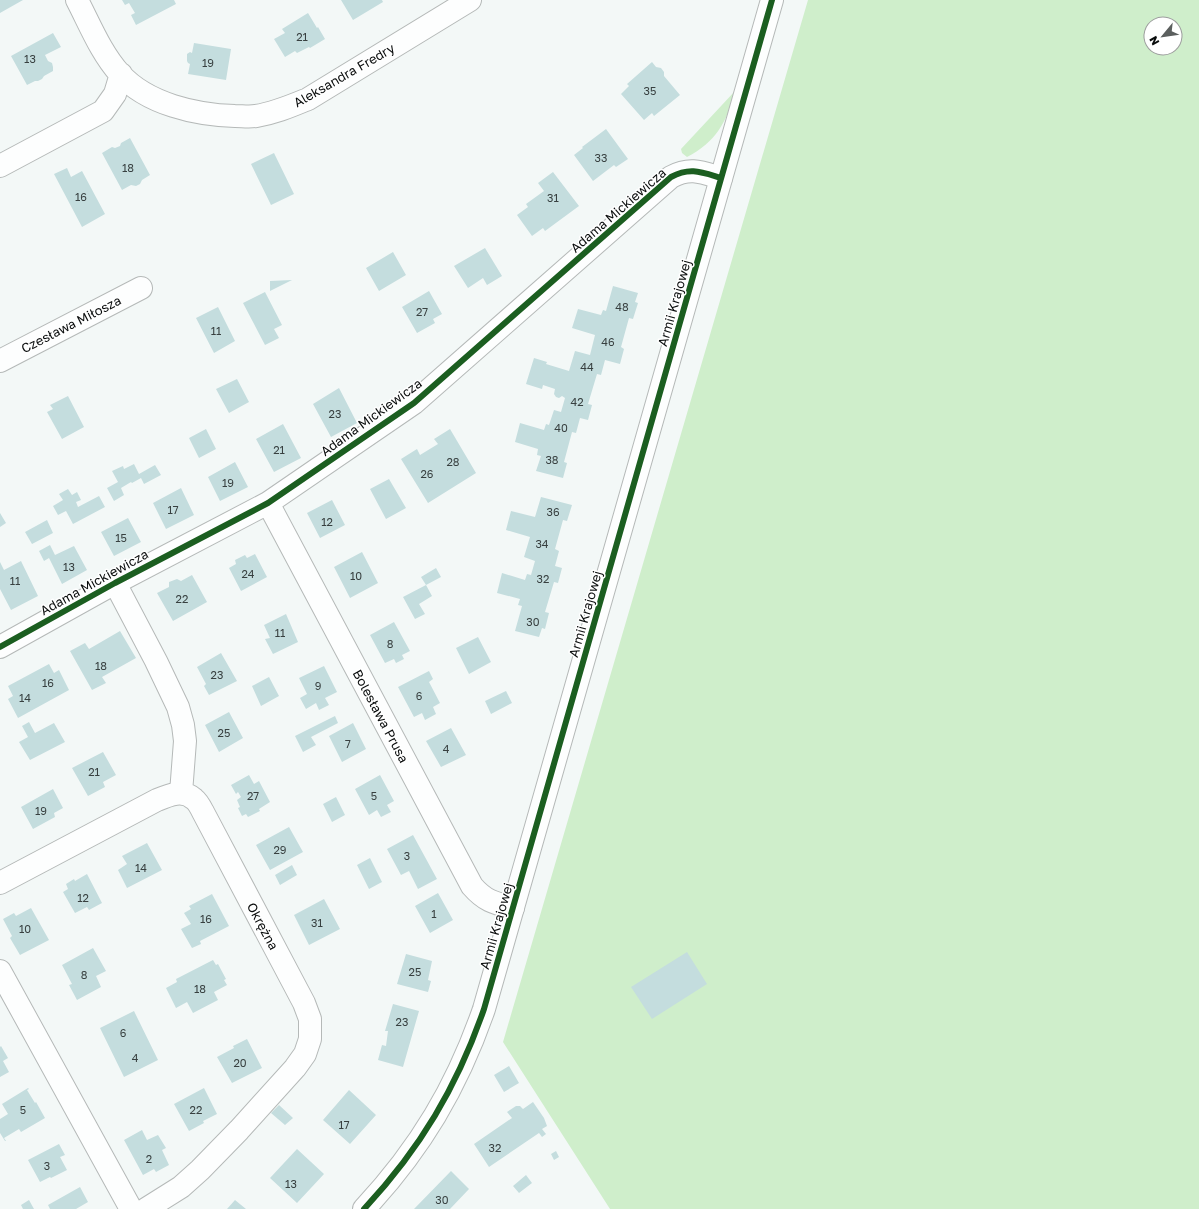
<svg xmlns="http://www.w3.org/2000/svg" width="1199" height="1209" viewBox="0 0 1199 1209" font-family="'Golos Text',sans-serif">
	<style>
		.green { fill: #cfeecb; fill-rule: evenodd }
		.building { fill: #c4ddde }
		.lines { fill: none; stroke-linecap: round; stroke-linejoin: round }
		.street-casing { stroke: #b5b9b8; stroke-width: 24 }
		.secondary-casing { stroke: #b5b9b8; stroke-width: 24 }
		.street { stroke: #fdfefe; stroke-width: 22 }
		.secondary { stroke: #fdfefe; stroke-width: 22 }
		.cycleway-casing { stroke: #fff; stroke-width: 8 }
		.cycleway { stroke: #1b5e20; stroke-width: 6 }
		.labels { text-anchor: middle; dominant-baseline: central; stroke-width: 3; stroke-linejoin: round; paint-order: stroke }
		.number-label { font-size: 11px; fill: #384040 }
		.street-label { font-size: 13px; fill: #090c0c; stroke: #fff }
	</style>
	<rect width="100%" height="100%" fill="#f3f8f7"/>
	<path class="green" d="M808,0H1199V1209H610L503,1042ZM1151,24H1175V48H1151Z
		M735,91C727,122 716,142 687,157L682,153L681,149Z"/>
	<path class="building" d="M0,0H23L0,13Z
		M122,0H174L176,4L136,25L131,15L135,13L129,3L125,5Z
		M341,0H382L383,2L353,20Z
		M308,13L317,28L318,27L325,39L310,48L309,47L297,53L295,51L285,57L274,39L285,33L282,29Z
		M53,33L61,47L45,55L48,61L52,63L53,67V71L44,76L42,79L38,81H35L27,85L11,56Z
		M194,43L231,49L226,80L188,74L190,64L188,63L187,61V54L190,52L192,53Z
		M652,62L656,67L661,68L664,72V76L680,95L654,116L652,113L644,120L621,94L629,86L627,84Z
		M606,129L628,159L616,167L614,165L593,181L574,155L583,148L582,147Z
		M130,138L150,175L142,180L140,184L136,186L131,185L122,190L102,153L112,147L115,148L120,146L121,143Z
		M274,153L294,194L271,205L251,164Z
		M67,168L71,177L82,171L105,214L82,227L54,174Z
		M553,172L579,206L545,231L543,228L532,236L517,215L528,207L526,204L544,191L538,183Z
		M485,248L502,276L487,285L483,278L468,288L454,266Z
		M393,252L406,275L379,291L366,268Z
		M292,280L270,291V281Z
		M613,286L638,293L635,302L638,303L633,319L629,318L621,347L624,349L620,364L605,360L601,375L597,374L588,404L592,405L588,420L580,418L576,433L572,432L564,462L567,463L563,478L536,471L541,456L537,455L538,449L515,442L520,423L544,430L546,424L549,425L554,410L561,412L565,398L562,396L559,398L556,397L554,394L555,389L543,385L542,389L526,384L534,358L547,362L546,364L569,371L575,351L590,355L595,335L572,328L578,309L601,315L603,310L606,311Z
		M429,291L442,314L433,319L435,323L417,333L402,307Z
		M265,292L282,325L274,329L279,338L265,345L243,303Z
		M218,307L235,341L214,353L196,318Z
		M237,379L249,402L229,413L216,389Z
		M339,388L357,423L331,437L313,404Z
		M68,396L84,427L62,439L47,412L53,409L50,405Z
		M283,424L301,458L274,472L256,439Z
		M206,429L216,449L199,458L189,438Z
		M450,429L476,473L428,503L401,459L417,449L420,455L438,444L434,439Z
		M235,462L248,487L220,501L208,477Z
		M134,464L139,474L155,465L161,475L144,484L141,478L132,483L131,482L121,488L124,495L114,501L107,488L118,482L112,471L123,466L124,469Z
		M389,479L406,508L386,519L370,489Z
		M181,488L194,515L166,529L153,503Z
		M68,489L72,495L77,492L81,500L76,502L78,507L99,496L105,507L73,524L66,511L58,515L53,506L63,500L59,494Z
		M541,497L572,505L567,521L563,520L555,549L559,551L555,566L562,568L558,583L554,582L545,612L549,613L545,629L542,628L539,637L515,631L522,606L518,605L520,599L497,593L502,573L525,580L527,574L531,575L535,561L524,557L530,537L506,530L511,511L535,517Z
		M332,500L345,525L320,538L307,513Z
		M0,513L6,523L0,527Z
		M128,518L141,542L114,556L101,532Z
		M47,520L53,533L32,544L25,532Z
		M50,545L55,555L74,546L87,570L62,584L49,558L44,561L39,551Z
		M362,552L378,583L350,598L334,567Z
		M255,554L267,577L241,591L229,568L236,564L235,560L245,555L247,558Z
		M21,561L38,596L11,610L0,589V562L4,570Z
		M436,568L441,577L426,585L421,577Z
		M192,575L207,602L173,621L157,593L169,587V582L177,579L181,581Z
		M426,585L432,596L419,604L425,614L415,619L403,597Z
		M286,614L298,642L273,654L265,639L270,638L264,625Z
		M394,622L410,651L402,655L404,659L396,663L394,659L385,663L370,635Z
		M120,631L136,658L102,677L106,683L92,690L70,651L85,643L89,649Z
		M478,637L491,662L469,674L456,648Z
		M221,653L237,681L209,695L204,686L206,684L197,667Z
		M49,664L54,673L59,670L69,690L18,718L8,699L13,696L8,686Z
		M324,666L337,692L325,698L329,705L319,710L316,703L306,709L300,698L307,694L299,678Z
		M429,671L433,679L429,682L440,703L433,707L436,714L425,720L422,713L414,717L398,687Z
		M269,677L279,696L261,706L252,686Z
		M506,691L512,703L491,714L485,701Z
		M229,712L243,738L219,752L205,725Z
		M335,716L338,723L311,737L316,745L303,752L295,736Z
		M29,722L35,733L54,723L65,742L30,760L19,742L28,737L22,726Z
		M353,723L366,749L342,762L329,736Z
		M451,728L466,755L441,767L426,741Z
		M103,752L116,775L103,782L105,787L88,796L72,768Z
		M249,775L254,784L259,781L270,802L259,809L260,811L248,817L246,814L242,816L238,808L240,807L237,800L241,797L238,792L236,794L231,785Z
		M380,775L394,801L387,805L391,812L381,817L377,810L369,815L355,789Z
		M53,789L63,808L54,813L55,817L33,829L21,807Z
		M336,797L345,815L332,822L323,804Z
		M289,827L303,852L270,870L256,845Z
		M413,835L437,879L418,889L409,871L401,875L387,849Z
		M147,843L162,870L127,888L118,870L127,864L122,856Z
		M370,858L382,882L369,889L357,865Z
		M292,865L297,875L280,885L275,875Z
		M87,874L102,903L89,910L87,907L75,913L63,892L68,889L66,884L74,879L75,881Z
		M438,893L453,920L430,933L415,906Z
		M212,894L229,926L200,941L201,944L192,948L181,929L191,924L184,913L191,909L189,906Z
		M324,899L340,929L309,945L294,915Z
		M31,908L49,940L20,955L10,938L12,936L3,919L14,913L16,916Z
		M93,948L106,971L96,976L101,987L77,1000L69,985L72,984L62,965Z
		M687,952L707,984L652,1019L631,987Z
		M406,954L432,961L428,980L431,981L428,992L397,984Z
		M213,960L216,965L218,964L226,979L224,980L227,985L214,992L218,1000L193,1013L187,1002L176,1008L166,988L177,982L176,979Z
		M393,1004L419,1011L403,1067L378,1060L382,1045L386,1046L388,1031H385Z
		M134,1011L158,1060L124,1077L100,1028Z
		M247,1039L262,1068L232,1083L217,1057L234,1048L233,1046Z
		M1,1046L8,1058L3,1061L9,1072L0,1077V1047Z
		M509,1066L519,1083L504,1092L494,1075Z
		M28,1088L29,1089L27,1090L35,1103L36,1102L45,1118L21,1132L19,1129L4,1138L6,1141H5L0,1133V1119L8,1114L2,1104Z
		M204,1088L217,1114L203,1121L204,1123L189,1131L174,1104Z
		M349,1090L376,1115L350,1144L323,1120Z
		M533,1102L544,1118L547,1126L542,1129L546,1134L542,1137L539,1133L489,1167L474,1144L512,1118L507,1112L516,1106H520L523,1109Z
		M279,1105L293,1118L285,1125L271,1113Z
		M142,1130L147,1140L158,1135L166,1148L162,1150L169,1165L156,1172L154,1169L143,1175L124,1140Z
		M59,1144L65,1155L60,1157L67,1170L51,1178L50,1177L40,1182L28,1160Z
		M297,1149L324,1174L297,1203L270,1178Z
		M556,1151L559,1157L554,1160L551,1154Z
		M451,1171L469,1189L450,1209H414Z
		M526,1175L532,1183L519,1193L513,1186Z
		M80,1187L88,1202L76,1209H50L48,1205Z
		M29,1200L34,1209H23L21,1205Z
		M235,1200L246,1209H227Z"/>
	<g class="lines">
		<g class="street-casing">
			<path id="street" d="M77,0C90,25 101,53 120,74C147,104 196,115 235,116C242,116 249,117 256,116C275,113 291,106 308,99L470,0
				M0,166L103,111L115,94L121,74
				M0,361L141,288
				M268,503L472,886C485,901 494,903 513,908
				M115,583L156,661L178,707L183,725L185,741L181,793
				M0,647L115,583L268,503L414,403L671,177C690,167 701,172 721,178
				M0,883L157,800C169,795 183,789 194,799C198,802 201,808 203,812L304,1003L310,1019V1039L305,1054L295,1068L239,1130L200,1170L181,1187L146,1209
				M0,971L131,1209"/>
		</g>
		<g class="secondary-casing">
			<path id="secondary" d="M364,1209C420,1149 457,1087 484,1009L772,0"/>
		</g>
		<use href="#street" class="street"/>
		<use href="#secondary" class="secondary"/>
		<g class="cycleway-casing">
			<path id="cycleway" d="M0,647L115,583L268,503L414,403L671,177C690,167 701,172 721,178
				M364,1209C420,1149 457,1087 484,1009L772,0"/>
		</g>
		<use href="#cycleway" class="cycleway"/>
	</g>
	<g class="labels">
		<g class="number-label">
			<text x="302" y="36">21</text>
			<text x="30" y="58">13</text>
			<text x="208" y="62">19</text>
			<text x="650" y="90">35</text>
			<text x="601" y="157">33</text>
			<text x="128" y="167">18</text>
			<text x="81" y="196">16</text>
			<text x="553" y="197">31</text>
			<text x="622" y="306">48</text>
			<text x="422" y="311">27</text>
			<text x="216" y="330">11</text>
			<text x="608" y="341">46</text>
			<text x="587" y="366">44</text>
			<text x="577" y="401">42</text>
			<text x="335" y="413">23</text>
			<text x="561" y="427">40</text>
			<text x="279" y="449">21</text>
			<text x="552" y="459">38</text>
			<text x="453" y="461">28</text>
			<text x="427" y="473">26</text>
			<text x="228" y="482">19</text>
			<text x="173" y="509">17</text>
			<text x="553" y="511">36</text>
			<text x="327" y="521">12</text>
			<text x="121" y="537">15</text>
			<text x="542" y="543">34</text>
			<text x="69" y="566">13</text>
			<text x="248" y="573">24</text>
			<text x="356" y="575">10</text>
			<text x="543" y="578">32</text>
			<text x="15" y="580">11</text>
			<text x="182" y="598">22</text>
			<text x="533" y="621">30</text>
			<text x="280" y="632">11</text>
			<text x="390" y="643">8</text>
			<text x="101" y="665">18</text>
			<text x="217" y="674">23</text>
			<text x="48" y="682">16</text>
			<text x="318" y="685">9</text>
			<text x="419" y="695">6</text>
			<text x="25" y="697">14</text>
			<text x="224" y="732">25</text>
			<text x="348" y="743">7</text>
			<text x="446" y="748">4</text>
			<text x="94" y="771">21</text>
			<text x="253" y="795">27</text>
			<text x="374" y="795">5</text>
			<text x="41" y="810">19</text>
			<text x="280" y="849">29</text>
			<text x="407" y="855">3</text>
			<text x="141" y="867">14</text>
			<text x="83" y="897">12</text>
			<text x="434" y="913">1</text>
			<text x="206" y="918">16</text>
			<text x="317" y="922">31</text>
			<text x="25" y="928">10</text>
			<text x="415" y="971">25</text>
			<text x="84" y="974">8</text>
			<text x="200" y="988">18</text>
			<text x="402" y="1021">23</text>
			<text x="123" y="1032">6</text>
			<text x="135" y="1057">4</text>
			<text x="240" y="1062">20</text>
			<text x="23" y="1109">5</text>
			<text x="196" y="1109">22</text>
			<text x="344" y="1124">17</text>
			<text x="495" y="1147">32</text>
			<text x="149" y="1158">2</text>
			<text x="47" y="1165">3</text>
			<text x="291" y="1183">13</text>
			<text x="442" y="1199">30</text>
		</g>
		<g class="street-label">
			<text transform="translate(344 75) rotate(-30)">Aleksandra Fredry</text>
			<text transform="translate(618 210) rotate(-41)">Adama Mickiewicza</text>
			<text transform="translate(674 303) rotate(-74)">Armii Krajowej</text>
			<text transform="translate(71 324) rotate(-27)">Czesława Miłosza</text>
			<text transform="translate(371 417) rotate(-36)">Adama Mickiewicza</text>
			<text transform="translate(94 582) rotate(-29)">Adama Mickiewicza</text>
			<text transform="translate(585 614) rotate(-74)">Armii Krajowej</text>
			<text transform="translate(381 716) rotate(62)">Bolesława Prusa</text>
			<text transform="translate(263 926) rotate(62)">Okrężna</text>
			<text transform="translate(496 926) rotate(-74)">Armii Krajowej</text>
		</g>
	</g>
	<g transform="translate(1163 36) rotate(241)"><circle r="19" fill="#ffffff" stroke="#9d9e9e"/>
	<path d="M0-3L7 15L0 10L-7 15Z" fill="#5b5f5e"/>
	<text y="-6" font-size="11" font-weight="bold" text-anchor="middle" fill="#090c0c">N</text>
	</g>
</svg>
